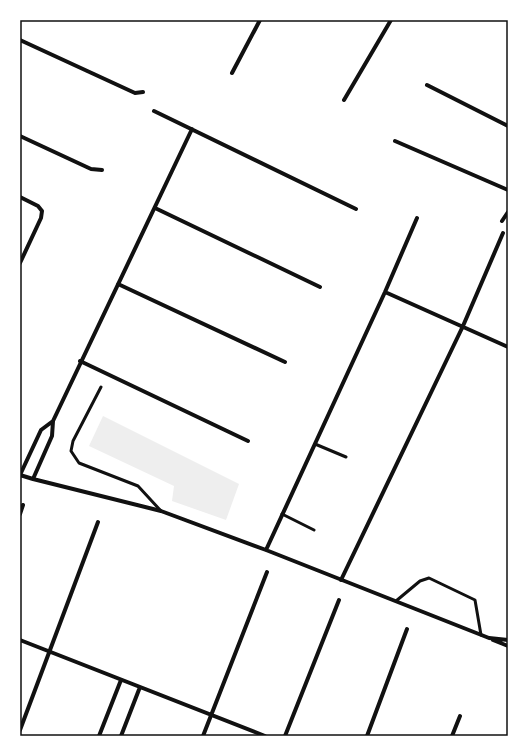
<svg xmlns="http://www.w3.org/2000/svg" width="528" height="756" viewBox="0 0 528 756" font-family="'IBM Plex Sans',sans-serif">
	<style>
		.green { fill: #eee }
		.lines { fill: none; stroke-linecap: round; stroke-linejoin: round }
		.service { stroke: #111; stroke-width: 3 }
		.minor { stroke: #111; stroke-width: 4 }
		.neatline { fill: none; stroke: #111; stroke-width: 1.5 }
	</style>
	<rect width="100%" height="100%" fill="#fff"/>
	<path class="green" d="M103,416L239,484L226,520L172,501L174,486L89,446Z"/>
	<g class="lines">
		<path class="service" d="M101,387L73,441L71,451L79,463L138,486L161,511
			M315,444L346,457
			M282,514L314,530
			M396,601L420,581L429,578L475,600L481,635"/>
		<path class="minor" d="M20,40L135,93L143,92
			M232,73L260,20
			M427,85L508,126
			M344,100L391,20
			M154,111L356,209
			M20,136L91,169L102,170
			M395,141L508,190
			M20,197L38,206L42,211L41,218L20,263
			M155,208L320,287
			M502,221L508,212
			M118,284L285,362
			M385,292L508,347
			M80,361L248,441
			M20,475L33,479L161,511L266,550L489,638L508,640
			M20,475L41,430L53,421
			M33,479L52,436L53,421L192,129
			M20,514L23,505
			M266,550L385,292L417,218
			M341,580L463,326L503,233
			M20,640L265,736
			M493,640L508,646
			M20,730L98,522
			M99,736L121,680
			M121,736L140,687
			M203,736L267,572
			M285,736L339,600
			M367,736L407,629
			M452,736L460,716"/>
	</g>
	<rect width="528" height="756" fill="none" stroke="#ffffff" stroke-width="42"/>
	<rect x="21" y="21" width="486" height="714" class="neatline"/>
</svg>
